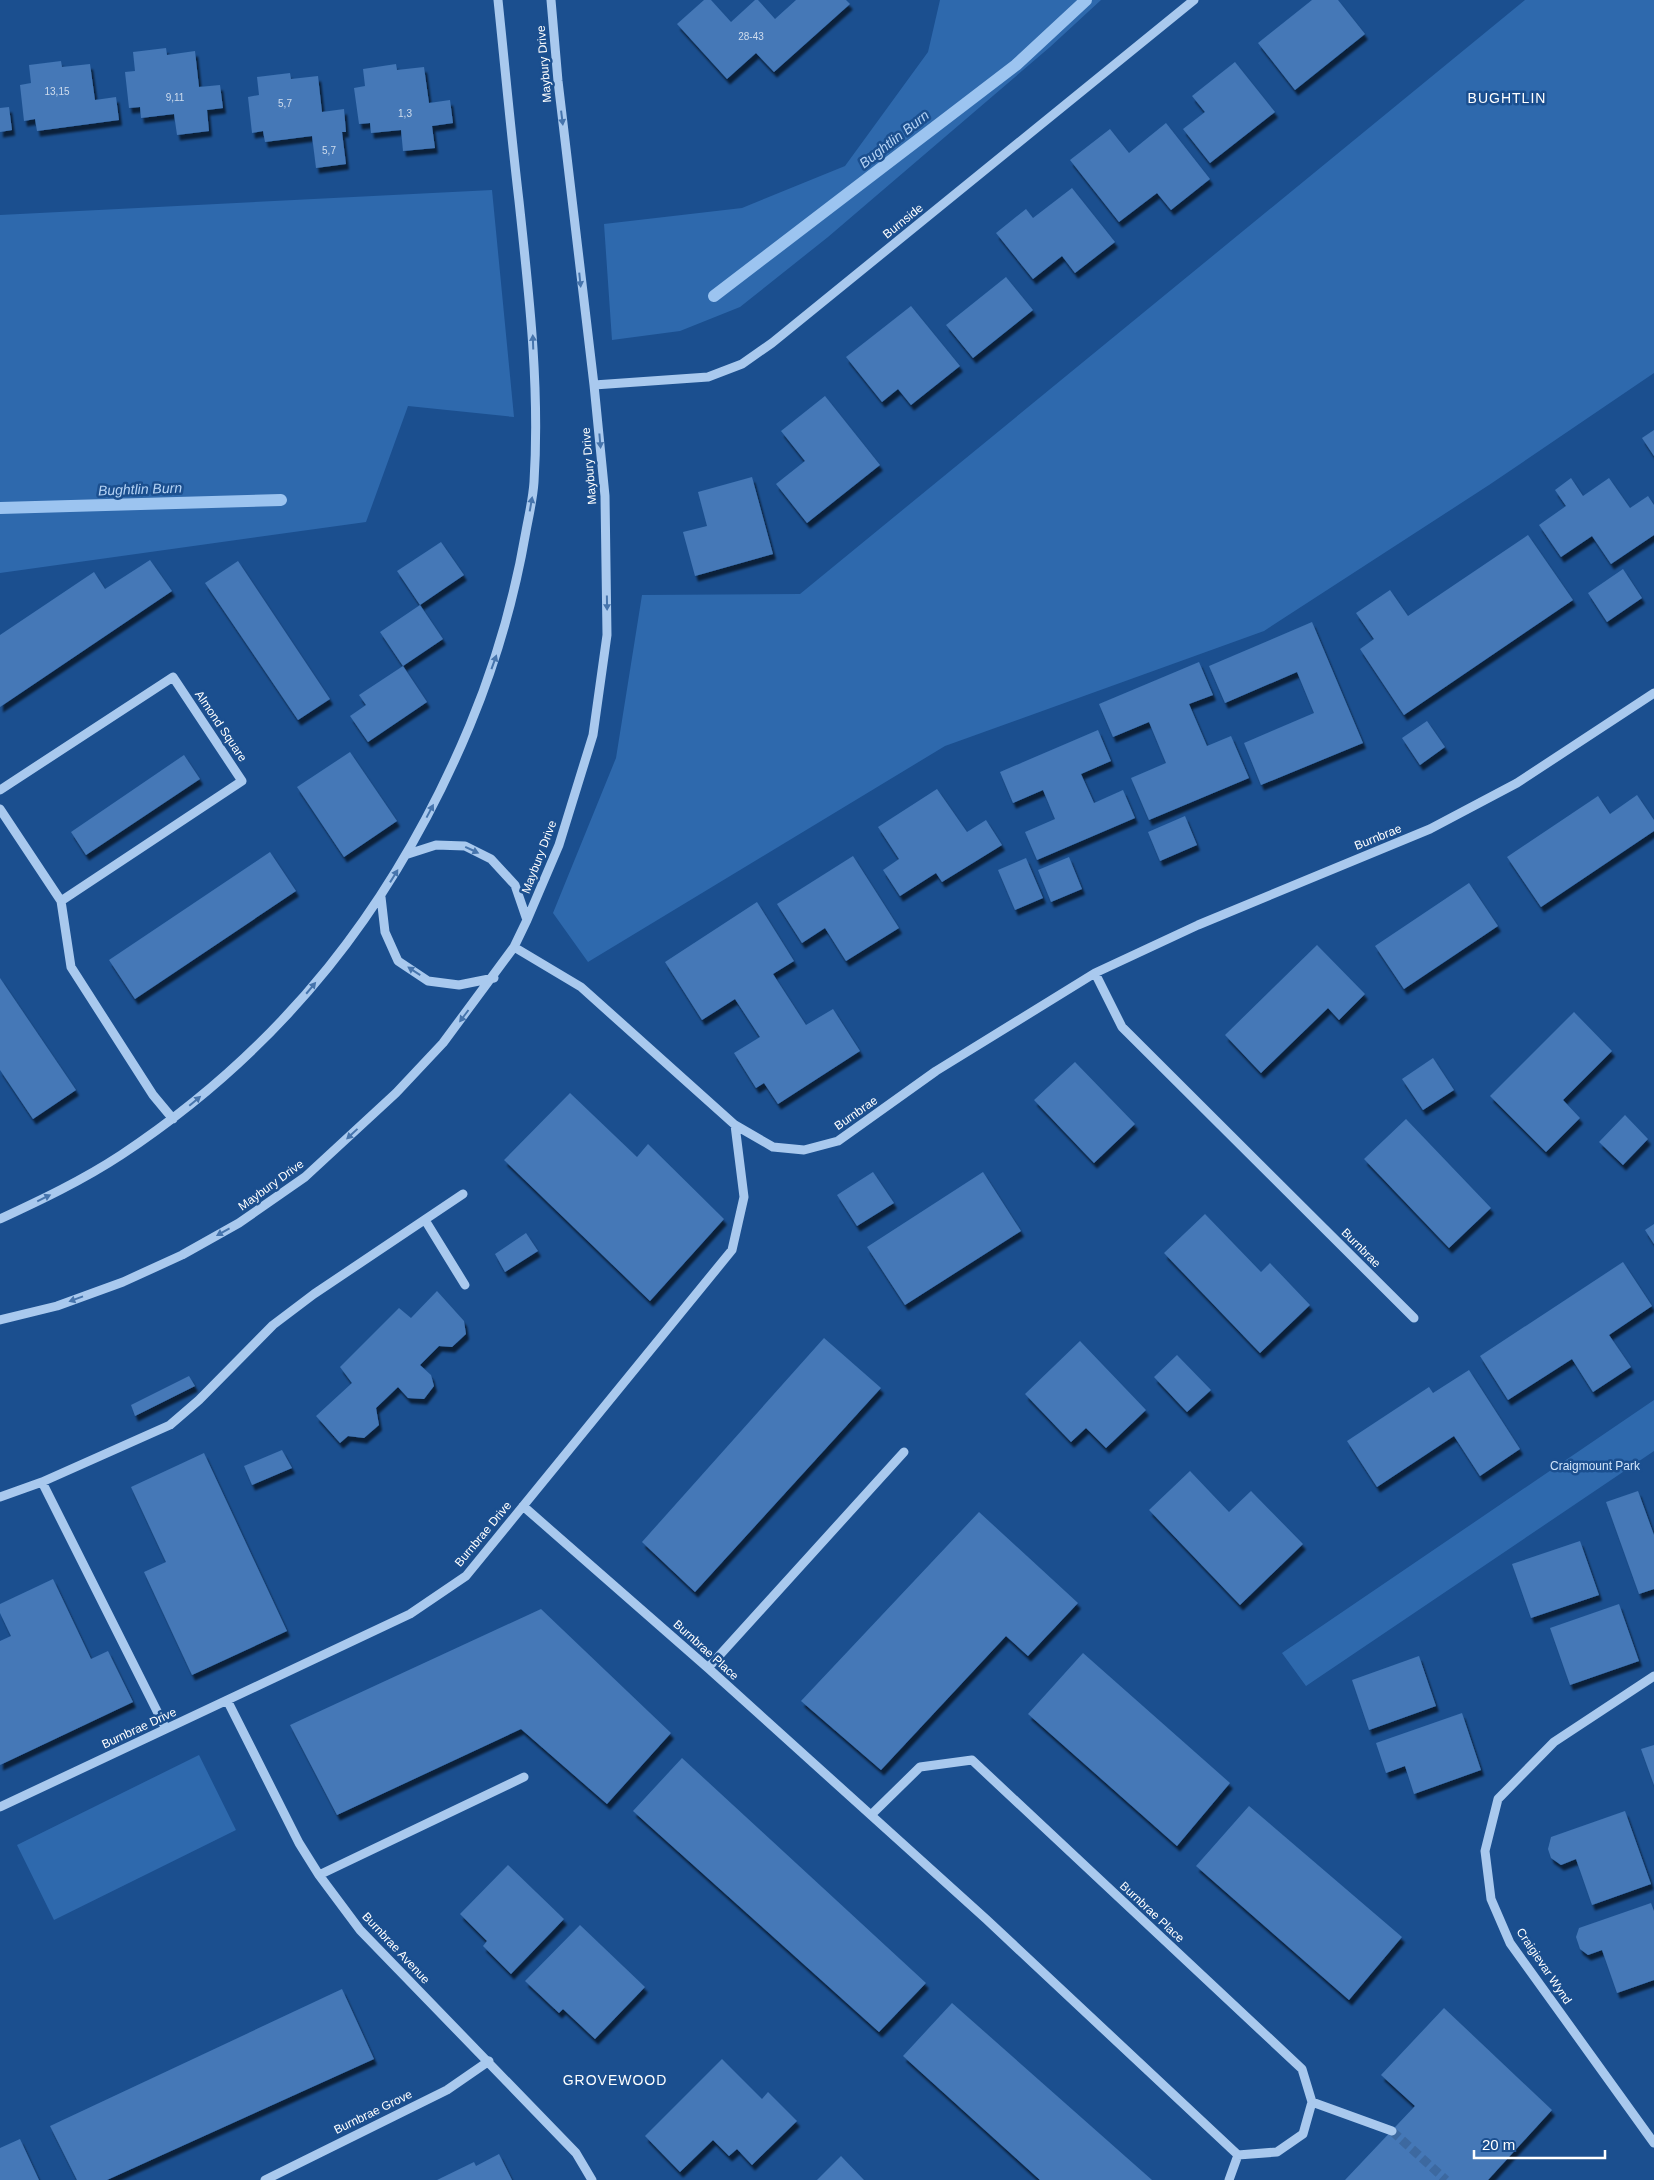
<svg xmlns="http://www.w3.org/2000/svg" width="1654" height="2180" viewBox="0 0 1654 2180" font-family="Arial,sans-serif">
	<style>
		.green { fill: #2e69ad }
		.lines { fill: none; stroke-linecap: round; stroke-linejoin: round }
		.stream { stroke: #9cc4f0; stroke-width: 12 }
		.building { fill: #4478b7; filter: url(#shadow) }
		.minor-tunnel { stroke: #3d69a0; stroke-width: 9; stroke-dasharray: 9 4.5; stroke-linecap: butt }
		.minor { stroke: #a9c9ee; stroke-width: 9 }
		.oneway { fill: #4674ac }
		.labels { text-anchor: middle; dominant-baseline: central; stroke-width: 5; stroke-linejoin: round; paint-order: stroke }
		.number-label { font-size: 10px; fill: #d0dded }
		.street-label { font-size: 12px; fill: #fff; stroke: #1b4f8f }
		.park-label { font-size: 12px; fill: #cfe3fa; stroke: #1b4f8f }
		.neighbourhood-label { font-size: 14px; letter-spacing: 1px; fill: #fff; stroke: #1b4f8f }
		.water-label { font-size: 14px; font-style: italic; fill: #b5d3f5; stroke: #1b4f8f }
	</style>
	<defs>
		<filter id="shadow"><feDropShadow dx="3" dy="5.5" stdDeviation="1" flood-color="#0009"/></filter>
	</defs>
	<rect width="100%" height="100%" fill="#1b4f8f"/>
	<path class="green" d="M940,0H1101L1050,47L828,237L740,307L680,331L612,340L604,224L742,208L845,166L928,52Z
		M1525,0H1654V373L1489,485L1264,631L945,746L588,962L553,913L616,758L642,595L800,594Z
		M492,190L514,417L408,406L366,522L0,573V215Z
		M1654,1400V1451L1306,1686L1282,1653Z
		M199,1755L236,1830L54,1920L17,1845Z"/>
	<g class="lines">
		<path class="stream" d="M714,296L1016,65L1086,0
			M0,508L281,500"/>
	</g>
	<path class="building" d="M704,0H711L731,22L755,0H758L775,19L796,0H846L850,4L774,72L756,53L727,79L677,24Z
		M1312,0H1338L1365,34L1295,90L1258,43Z
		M166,48L167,55L195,51L199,87L220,85L223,108L207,110L209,131L177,135L174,114L141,118L140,107L129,108L125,72L135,71L133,52Z
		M61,61L62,67L90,64L95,100L116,97L119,120L37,131L35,119L24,121L20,85L31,83L29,65Z
		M1235,62L1275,112L1210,163L1183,129L1205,112L1192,96Z
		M396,64L397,70L424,67L429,103L450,100L453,123L432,126L435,148L403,151L401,130L371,133L370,123L359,124L354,88L365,86L363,69Z
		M290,73L291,79L318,76L322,112L344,109L346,132H342L346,164L316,168L312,136L265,142L263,131L252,133L248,97L259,95L257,77Z
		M9,107L12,130L0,132V108Z
		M1166,123L1210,179L1171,210L1157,193L1119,222L1070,160L1110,129L1129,153Z
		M1072,188L1115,242L1075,273L1062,256L1033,279L996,233L1026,209L1033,218Z
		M1006,277L1033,310L973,358L946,325Z
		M911,306L960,366L911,405L898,389L882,402L846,357Z
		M825,396L880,465L807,523L776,484L805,461L781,431Z
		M1654,430V456L1642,438Z
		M752,477L773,554L695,576L683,532L707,526L698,492Z
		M1571,478L1583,496L1609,478L1630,508L1648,496L1654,505V535L1611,564L1592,536L1561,557L1539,525L1566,506L1555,490Z
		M1528,535L1573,600L1404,715L1360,649L1374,639L1356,613L1390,590L1408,616Z
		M441,542L464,575L420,605L397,571Z
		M150,560L172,591L0,707V635L94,572L105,589Z
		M238,561L330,699L298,720L205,583Z
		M1623,569L1642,598L1607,622L1588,593Z
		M420,605L443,639L403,666L380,632Z
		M1312,622L1363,743L1261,785L1244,743L1314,713L1297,672L1225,703L1209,666Z
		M1199,662L1213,695L1189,704L1207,746L1231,736L1249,778L1149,820L1131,778L1166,763L1149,722L1113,737L1099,704Z
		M403,666L427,702L368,742L350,716L366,705L359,695Z
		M1427,721L1445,747L1420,765L1402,738Z
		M1098,730L1111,761L1081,774L1094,803L1123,790L1135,818L1037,860L1025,832L1055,819L1043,790L1013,803L1000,772Z
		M350,752L397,821L344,857L297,787Z
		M184,755L200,779L86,855L71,832Z
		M937,789L967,832L986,820L1002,845L942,882L936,873L900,896L883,870L899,859L878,827Z
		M1637,795L1654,820V831L1541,907L1507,857L1598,796L1610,814Z
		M1185,816L1197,845L1160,861L1148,832Z
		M270,852L296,891L135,999L109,960Z
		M853,856L899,928L846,961L825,928L802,943L777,904Z
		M1069,857L1082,889L1051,902L1038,870Z
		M1026,858L1043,898L1015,910L998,870Z
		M1469,883L1498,926L1404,989L1375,946Z
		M757,902L794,961L773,974L806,1025L833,1009L860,1051L778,1104L764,1083L756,1088L734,1053L760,1037L735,999L702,1020L665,962Z
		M1317,945L1365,994L1339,1020L1328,1008L1261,1073L1225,1035Z
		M0,978L76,1090L33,1119L0,1070Z
		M1574,1012L1612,1051L1563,1100L1580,1118L1546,1152L1490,1096Z
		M1433,1058L1454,1090L1423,1110L1402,1079Z
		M1075,1062L1135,1124L1094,1163L1034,1100Z
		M570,1093L637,1157L648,1144L724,1219L650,1301L504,1160Z
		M1625,1115L1648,1139L1623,1165L1599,1142Z
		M1406,1119L1491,1208L1449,1248L1364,1159Z
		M873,1172L894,1203L857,1226L837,1195Z
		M983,1172L1021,1231L905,1305L867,1247Z
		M1205,1214L1261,1272L1270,1263L1310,1305L1260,1353L1164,1253Z
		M1654,1224V1244L1645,1230Z
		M526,1233L538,1251L505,1272L495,1254Z
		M1623,1262L1652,1306L1609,1335L1631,1367L1593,1392L1572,1359L1508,1400L1480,1356Z
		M437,1291L464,1321L466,1334L452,1347L439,1346L420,1365L431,1375L434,1386L424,1399L408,1398L398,1387L376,1408L379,1425L364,1438L348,1436L340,1443L316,1416L352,1383L340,1367L399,1308L411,1318Z
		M824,1338L881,1388L695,1592L642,1542Z
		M1080,1341L1146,1410L1106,1448L1086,1428L1071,1442L1025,1394Z
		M1177,1355L1211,1390L1187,1412L1154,1377Z
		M1469,1370L1520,1449L1480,1476L1454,1436L1377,1487L1347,1441L1429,1387L1433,1393Z
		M189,1376L195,1386L135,1416L131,1405Z
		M282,1450L292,1468L252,1485L244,1466Z
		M204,1453L287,1631L192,1675L144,1572L166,1562L131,1487Z
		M1190,1471L1229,1512L1251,1491L1303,1544L1240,1605L1149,1510Z
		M1638,1491L1654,1535V1589L1639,1594L1606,1502Z
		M979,1512L1078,1603L1028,1656L1006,1636L881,1770L801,1701Z
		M1580,1541L1599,1595L1531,1618L1512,1564Z
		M53,1579L91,1659L108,1651L133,1702L0,1765V1641L11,1636L0,1613V1604Z
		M1619,1604L1639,1661L1570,1685L1550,1628Z
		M541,1609L671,1733L607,1804L521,1729L337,1815L290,1725Z
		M1083,1653L1230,1783L1177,1846L1028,1714Z
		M1419,1656L1436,1706L1369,1730L1352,1680Z
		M1462,1713L1481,1770L1414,1794L1405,1766L1386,1773L1376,1743Z
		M1654,1745V1785L1641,1749Z
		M682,1758L926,1983L879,2032L633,1811Z
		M1249,1806L1402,1937L1349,2000L1196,1866Z
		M1625,1811L1651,1884L1592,1905L1576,1859L1561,1865L1551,1858L1548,1849L1551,1837Z
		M508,1865L564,1919L511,1974L483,1946L487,1941L460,1914Z
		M1651,1903L1654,1911V1980L1617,1993L1602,1950L1588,1955L1580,1949L1576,1937L1579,1928Z
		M580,1925L645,1987L595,2039L563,2009L559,2013L525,1981Z
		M342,1989L374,2059L107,2180H77L50,2126Z
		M952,2003L1152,2180H1040L903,2056Z
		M1444,2008L1552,2110L1488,2180H1345L1415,2106L1381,2075Z
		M722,2059L762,2099L768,2092L797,2121L752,2165L737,2149L729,2156L713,2140L680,2172L645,2136Z
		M20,2139L39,2180H0V2148Z
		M499,2154L512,2180H437L474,2162L476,2166Z
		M841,2156L864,2180H817Z"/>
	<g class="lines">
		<path class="minor-tunnel" d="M1392,2131L1446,2180"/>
		<path class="minor" d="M594,385L708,377L742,364L772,343L1194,0
			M0,790L173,677L242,781L61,901
			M0,809L61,901L71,967L153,1095L173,1119
			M408,854L436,845L465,846L491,859L515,885L527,920
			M381,897L385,932L398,961L428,981L459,985L494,978
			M514,947L581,987L735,1125L773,1147L804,1150L838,1141L936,1071L1095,973L1198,925L1430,829L1517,783L1654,693
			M1095,973L1122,1027L1414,1318
			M0,1219C41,1200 83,1180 121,1155C284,1047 395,905 470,725C497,660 514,601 526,531C529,515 533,498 534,482C540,388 529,294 519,201C511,134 505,67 498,0
			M425,1220L465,1285
			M0,1320L57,1306L123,1282L182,1255L239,1223L305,1177L396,1093L443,1043L514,947L527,920L559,845L593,735L607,635L605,496L594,385L558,81L551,0
			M0,1497L42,1482
			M523,1506L708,1668L986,1919L1238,2155
			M708,1668L904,1452
			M1654,1676L1554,1742L1498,1799L1485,1851L1491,1899L1510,1943L1654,2143
			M227,1700L299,1843L319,1875L360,1930L576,2153L592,2180
			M166,1729L42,1482L170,1425L199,1400L273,1325L314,1294L463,1194
			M0,1807L410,1614L466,1576L732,1250L744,1197L735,1125
			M871,1815L920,1767L972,1760L1302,2069L1312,2102L1303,2134L1277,2152L1238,2155L1229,2180
			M319,1875L524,1777
			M1312,2102L1392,2131
			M265,2180L447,2090L489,2061"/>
	</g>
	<defs><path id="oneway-solid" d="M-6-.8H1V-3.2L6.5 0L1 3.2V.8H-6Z" transform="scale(1.25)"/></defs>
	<g class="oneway">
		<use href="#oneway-solid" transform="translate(562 118) rotate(83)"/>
		<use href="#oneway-solid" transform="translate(580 280) rotate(84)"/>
		<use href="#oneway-solid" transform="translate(533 342) rotate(-92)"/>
		<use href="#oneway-solid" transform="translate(600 441) rotate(85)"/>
		<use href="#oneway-solid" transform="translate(531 504) rotate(-80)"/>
		<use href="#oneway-solid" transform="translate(607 603) rotate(89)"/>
		<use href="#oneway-solid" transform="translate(494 662) rotate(-70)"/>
		<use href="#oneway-solid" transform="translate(430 811) rotate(-62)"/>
		<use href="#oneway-solid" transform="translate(472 850) rotate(25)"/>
		<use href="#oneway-solid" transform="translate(394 876) rotate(-58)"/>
		<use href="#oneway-solid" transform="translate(414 971) rotate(-147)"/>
		<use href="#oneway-solid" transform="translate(311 988) rotate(-50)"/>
		<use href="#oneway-solid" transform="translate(464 1016) rotate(127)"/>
		<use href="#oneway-solid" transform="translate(195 1101) rotate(-40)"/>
		<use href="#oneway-solid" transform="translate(352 1134) rotate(137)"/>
		<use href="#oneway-solid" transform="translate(44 1198) rotate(-26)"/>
		<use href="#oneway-solid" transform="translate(223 1232) rotate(151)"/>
		<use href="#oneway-solid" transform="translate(76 1299) rotate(160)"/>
	</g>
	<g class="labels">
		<g class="number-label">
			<text x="751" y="36">28-43</text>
			<text x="57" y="91">13,15</text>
			<text x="175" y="97">9,11</text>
			<text x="285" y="103">5,7</text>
			<text x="405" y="113">1,3</text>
			<text x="329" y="150">5,7</text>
		</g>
		<g class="street-label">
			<text transform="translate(544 64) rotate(-95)">Maybury Drive</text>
			<text transform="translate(903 221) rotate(-39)">Burnside</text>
			<text transform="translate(589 466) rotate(-95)">Maybury Drive</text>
			<text transform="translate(221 726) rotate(56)">Almond Square</text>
			<text transform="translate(1378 837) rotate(-22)">Burnbrae</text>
			<text transform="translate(539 857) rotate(-69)">Maybury Drive</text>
			<text transform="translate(856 1113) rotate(-35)">Burnbrae</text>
			<text transform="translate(271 1185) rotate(-36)">Maybury Drive</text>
			<text transform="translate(1361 1248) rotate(45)">Burnbrae</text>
			<text transform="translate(483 1534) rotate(-50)">Burnbrae Drive</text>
			<text transform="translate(706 1650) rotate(42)">Burnbrae Place</text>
			<text transform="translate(139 1728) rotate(-25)">Burnbrae Drive</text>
			<text transform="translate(1152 1912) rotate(43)">Burnbrae Place</text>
			<text transform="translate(396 1948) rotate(47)">Burnbrae Avenue</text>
			<text transform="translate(1544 1966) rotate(56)">Craigievar Wynd</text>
			<text transform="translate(373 2112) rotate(-26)">Burnbrae Grove</text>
		</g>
		<g class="park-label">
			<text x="1595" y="1466">Craigmount Park</text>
		</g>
		<g class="neighbourhood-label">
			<text x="1507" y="98">BUGHTLIN</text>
			<text x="615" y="2080">GROVEWOOD</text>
		</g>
		<g class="water-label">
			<text transform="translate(894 139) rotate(-38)">Bughtlin Burn</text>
			<text transform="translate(140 489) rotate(-2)">Bughtlin Burn</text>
		</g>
	</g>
	<path d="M1474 2150v8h131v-8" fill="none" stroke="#ffffff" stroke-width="2.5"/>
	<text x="1482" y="2150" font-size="15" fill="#ffffff" stroke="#1b4f8f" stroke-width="4" paint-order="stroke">20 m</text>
</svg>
